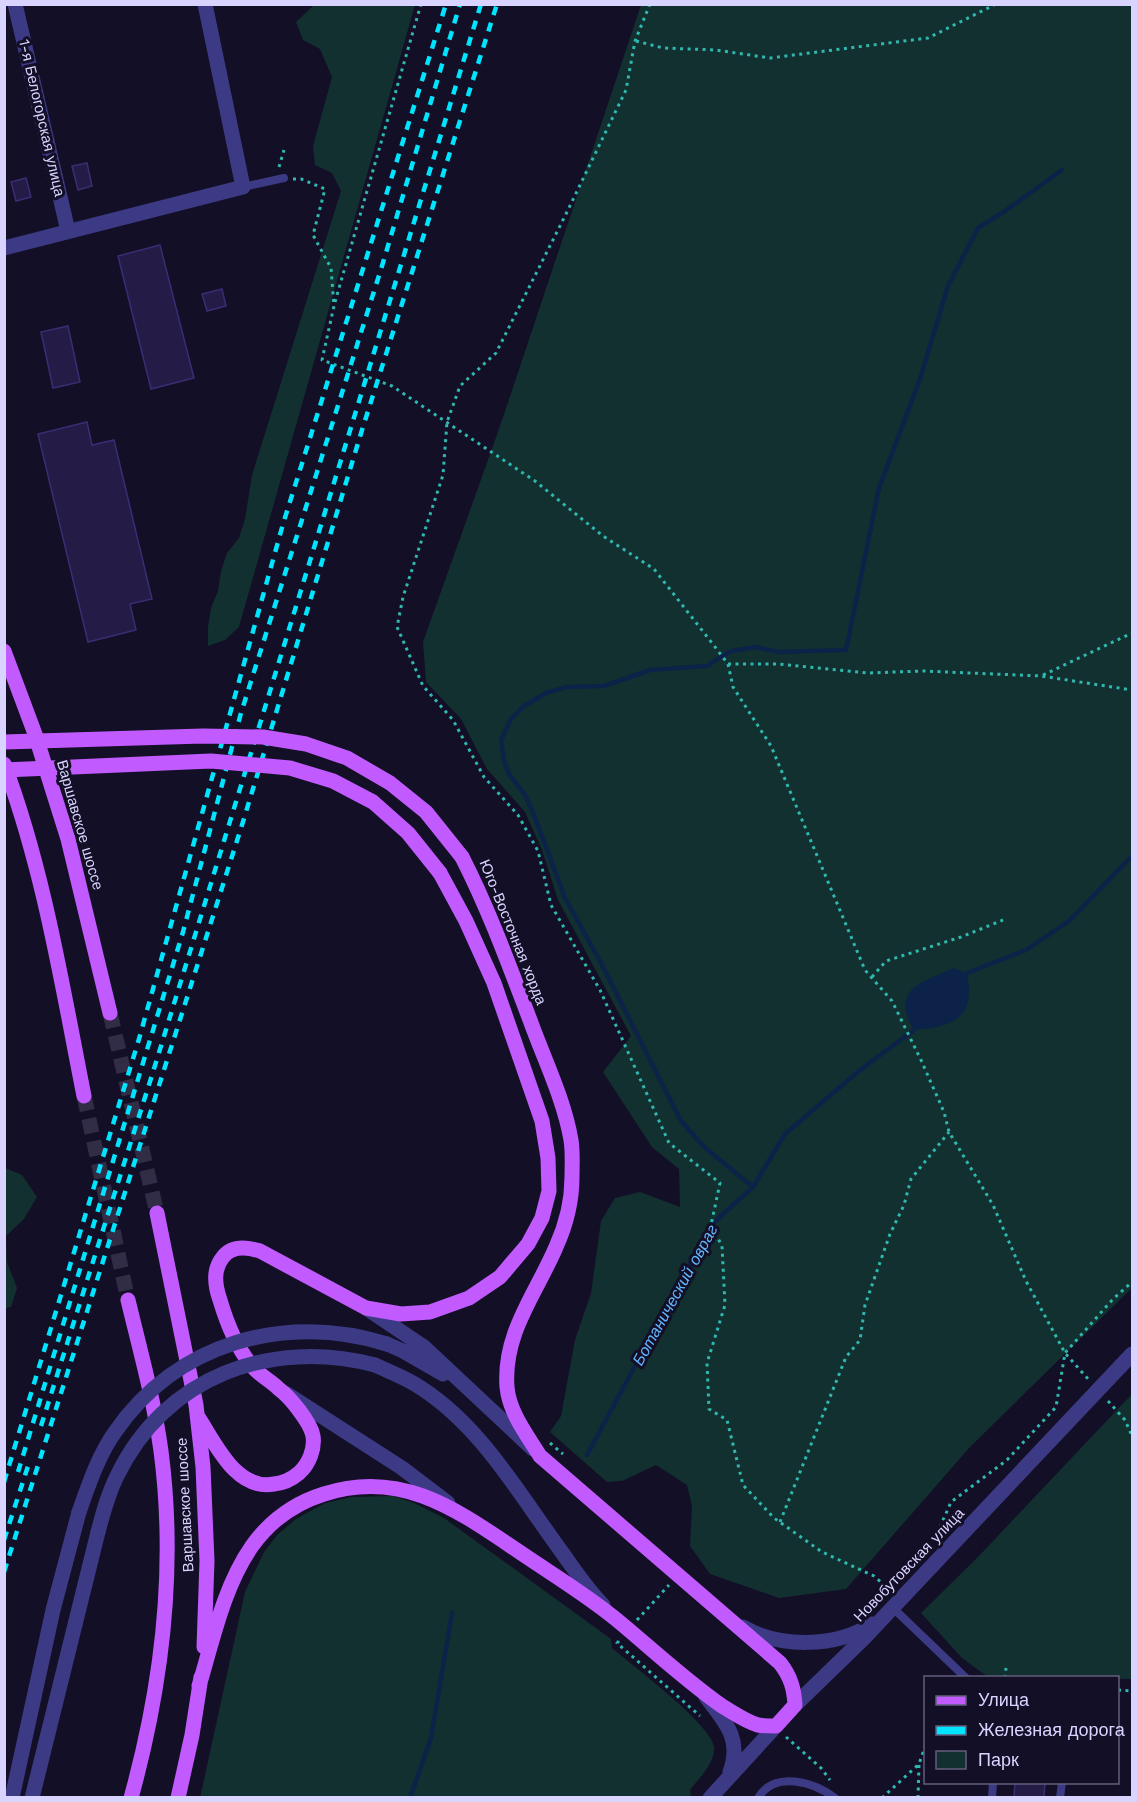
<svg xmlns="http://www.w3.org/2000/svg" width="1137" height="1802" viewBox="0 0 1137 1802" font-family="'Work Sans',sans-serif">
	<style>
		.green { fill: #12302f }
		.water { fill: #0c2248 }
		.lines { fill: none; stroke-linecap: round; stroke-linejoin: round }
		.stream { stroke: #0c2248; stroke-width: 4.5 }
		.building { fill: #241b47; stroke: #3b2d73; stroke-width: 1.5 }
		.primary-tunnel { stroke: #312d47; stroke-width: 15; stroke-dasharray: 15 8; stroke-linecap: butt }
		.path { stroke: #2fb8b0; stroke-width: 3; stroke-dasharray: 3 4.5; stroke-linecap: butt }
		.service { stroke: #3d3a85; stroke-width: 8 }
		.minor { stroke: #3d3a85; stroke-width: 15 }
		.tertiary { stroke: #3d3a85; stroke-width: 15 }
		.primary { stroke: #c25bff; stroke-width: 15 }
		.rail { stroke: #00e5ff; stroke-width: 4.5; stroke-dasharray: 9 8; stroke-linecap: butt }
		.tertiary-bridge { stroke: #3d3a85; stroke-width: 15 }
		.primary-bridge { stroke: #c25bff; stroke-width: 15 }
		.labels { text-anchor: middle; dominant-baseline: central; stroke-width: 6; stroke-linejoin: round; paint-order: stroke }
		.street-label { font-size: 15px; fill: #d9d4ff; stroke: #130f26 }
		.water-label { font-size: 16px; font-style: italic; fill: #62b6ff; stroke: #130f26 }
	</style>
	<rect width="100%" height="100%" fill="#130f26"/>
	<path class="green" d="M314,5H415L239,627L225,640L208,646V627L211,608L218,591L221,571L227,553L239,538L245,519L252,475L341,191L332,173L315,165L313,146L332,77L320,49L303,40L296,22Z
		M641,5H1132V1288L970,1447L846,1589L779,1598L710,1574L690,1546L692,1506L687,1485L656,1465L622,1481L607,1482L550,1432L561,1416L575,1340L591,1293L601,1221L615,1198L640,1192L680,1207L679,1169L652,1147L603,1072L631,1036L558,900L542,850L525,812L487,769L461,719L426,682L423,642L499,429Z
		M5,1168L22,1175L37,1197L24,1219L6,1236L7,1262L17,1288L11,1307L5,1308Z
		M1132,1394V1679L988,1677L962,1658L921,1613L977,1558Z
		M393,1496L412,1502L444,1518L611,1639L612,1648C632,1665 712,1725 714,1747C715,1764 699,1778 690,1790L691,1797L200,1798L245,1592L264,1552L277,1535L296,1519L325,1503L352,1497Z"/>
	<path class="water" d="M954,968L967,973C976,1018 954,1027 914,1030C889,989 923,982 954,968Z"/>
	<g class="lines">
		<path class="stream" d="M967,973L1026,950L1069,921L1132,856
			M753,1187L703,1146L681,1121L601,963L565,898L534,815L525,795L509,774L504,761L501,740L511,719L524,706L546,693L567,687L604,686L650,670L707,666L722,656L732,651L755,647L779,652L846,650L879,488L920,379L948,286L978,228L1002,213L1062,170
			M587,1455L711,1225L753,1187L785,1134L860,1070L914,1030
			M410,1798L431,1738L452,1613"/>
	</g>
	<path class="building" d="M87,163L92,186L78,190L72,166Z
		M26,178L31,197L16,201L11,182Z
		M160,245L194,378L151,389L118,256Z
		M222,289L226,306L207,311L202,294Z
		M68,326L80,382L53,388L41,332Z
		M87,422L92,445L114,440L152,599L130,604L136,630L88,642L38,434Z
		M1015,1782H1045L1044,1797H1014Z"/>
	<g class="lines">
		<path class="primary-tunnel" d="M110,1013L157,1213
			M84,1096L128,1300"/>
		<path class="path" d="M650,4L635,41L626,90L567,212L496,353L460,386L447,422L443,475L403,597L397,627L423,686L453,720L484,777L518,815L538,851L551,905L600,990L669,1143L720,1183L711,1225L722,1246L725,1305L707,1363L709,1409L727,1420L743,1485L774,1518L822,1552L874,1576L890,1590
			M636,41L663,48L716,50L770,58L928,38L996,4
			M279,167L284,150
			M293,179H301L325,189L313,235L331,268L334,306L322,360L392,386L535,481L603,536L654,569L712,643L728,664L733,687L771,746L865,970L892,1001L921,1060L944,1112L949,1132L993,1205L1026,1281L1065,1353L1088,1379
			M335,302L421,4
			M728,664H778L868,673L923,671L1041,676L1132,690
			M1043,675L1132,633
			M872,977L886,961L961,937L1003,920
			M1108,1401L1125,1420L1132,1436
			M550,1443L563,1454
			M780,1522L846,1357L860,1340L865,1305L890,1234L904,1205L911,1179L949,1132
			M934,1541L951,1502L1007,1460L1056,1407L1065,1353L1113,1299L1132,1282
			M637,1620L669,1585
			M619,1641L617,1643L700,1716
			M1005,1678L1006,1668
			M1118,1690L1132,1691
			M786,1737L821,1768L830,1780
			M882,1798L919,1764L926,1744
			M918,1798L919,1764"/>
		<path class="service" d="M243,187L284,178
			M893,1608L966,1678
			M758,1798C775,1770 814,1782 835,1798
			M992,1798L993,1782
			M1060,1798L1062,1782"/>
		<path class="minor" d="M15,4L68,231
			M4,248L243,187L205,4"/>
		<path class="tertiary" d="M366,1308L424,1347L533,1449
			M387,1344L403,1351L443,1374
			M375,1365C388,1371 401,1376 413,1383C478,1421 517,1491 561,1551C574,1569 587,1589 603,1605
			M287,1394L402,1468L448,1503
			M743,1627C779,1648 836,1648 872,1624
			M706,1697C726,1723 742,1739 730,1772
			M795,1705L864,1638L1132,1354
			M12,1798L53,1610L79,1512
			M32,1798L98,1532
			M710,1798L776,1726"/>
		<path class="primary" d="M4,651L35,734L68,839L110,1013
			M4,764C44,871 62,985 84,1096
			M157,1213L196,1405L203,1467L207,1561L204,1647
			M128,1300C140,1350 154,1400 161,1451C176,1566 162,1686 131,1798
			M198,1417C216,1444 236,1491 274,1484C284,1483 292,1479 299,1473C309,1464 315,1449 313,1436C311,1423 290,1397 279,1389C270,1380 260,1376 251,1365C236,1346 227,1324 220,1300C215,1286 212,1270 223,1257C232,1245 247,1247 260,1251L366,1308L401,1314L430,1312L469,1298L500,1277L528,1244L542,1218L549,1191L548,1158L542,1121L494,983L466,921L440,873
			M199,1686C213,1639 224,1586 252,1546C270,1521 295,1503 324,1494C404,1468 461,1513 524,1555C555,1576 588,1596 617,1620C652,1649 685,1680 722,1706C734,1713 745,1721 758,1725C764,1726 770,1726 776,1726L795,1705C794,1689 791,1677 780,1663L540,1456C527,1435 509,1412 507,1387C503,1333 536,1294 556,1247C566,1225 572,1201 572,1177C572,1165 573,1152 571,1140C564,1099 544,1059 530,1020C509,965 489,910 462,857
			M178,1798L192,1735L201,1677"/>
		<path class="rail" d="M41,1426L153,1072L481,4
			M18,1472L183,932L241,713L382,266L460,4
			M4,1482L139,1039L283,524L446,4
			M4,1540L29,1463
			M4,1572L242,825L362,430L497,4"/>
		<path class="tertiary-bridge" d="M79,1512C89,1484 98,1456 115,1432C176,1343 285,1312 387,1344
			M98,1532C103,1513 108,1494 117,1476C165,1376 271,1338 375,1365"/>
		<path class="primary-bridge" d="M4,742L203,736L263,737L306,744L347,758L390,783L426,812L462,857
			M4,770L211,761L290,768L333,781L373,802L408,833L440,873"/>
	</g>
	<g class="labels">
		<g class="street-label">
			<text transform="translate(42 118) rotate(77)">1-я Белогорская улица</text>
			<text transform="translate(80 825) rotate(74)">Варшавское шоссе</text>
			<text transform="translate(513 932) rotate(68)">Юго-Восточная хорда</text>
			<text transform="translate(185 1505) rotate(-93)">Варшавское шоссе</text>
			<text transform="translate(909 1565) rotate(-46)">Новобутовская улица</text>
		</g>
		<g class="water-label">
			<text transform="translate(675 1295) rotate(-61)">Ботанический овраг</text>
		</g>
	</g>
	<rect width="1137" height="1802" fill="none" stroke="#d9d4ff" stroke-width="12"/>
	<rect x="924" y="1676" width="195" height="108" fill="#130f26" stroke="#625e7d" stroke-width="1.5"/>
	<rect x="936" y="1696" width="30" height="9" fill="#c25bff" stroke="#625e7d" stroke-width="1.5"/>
	<text x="978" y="1706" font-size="18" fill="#d9d4ff">Улица</text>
	<rect x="936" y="1726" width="30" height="9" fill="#00e5ff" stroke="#625e7d" stroke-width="1.5"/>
	<text x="978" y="1736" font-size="18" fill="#d9d4ff">Железная дорога</text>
	<rect x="936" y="1751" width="30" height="18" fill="#12302f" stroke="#625e7d" stroke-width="1.5"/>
	<text x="978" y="1766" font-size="18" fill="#d9d4ff">Парк</text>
</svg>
